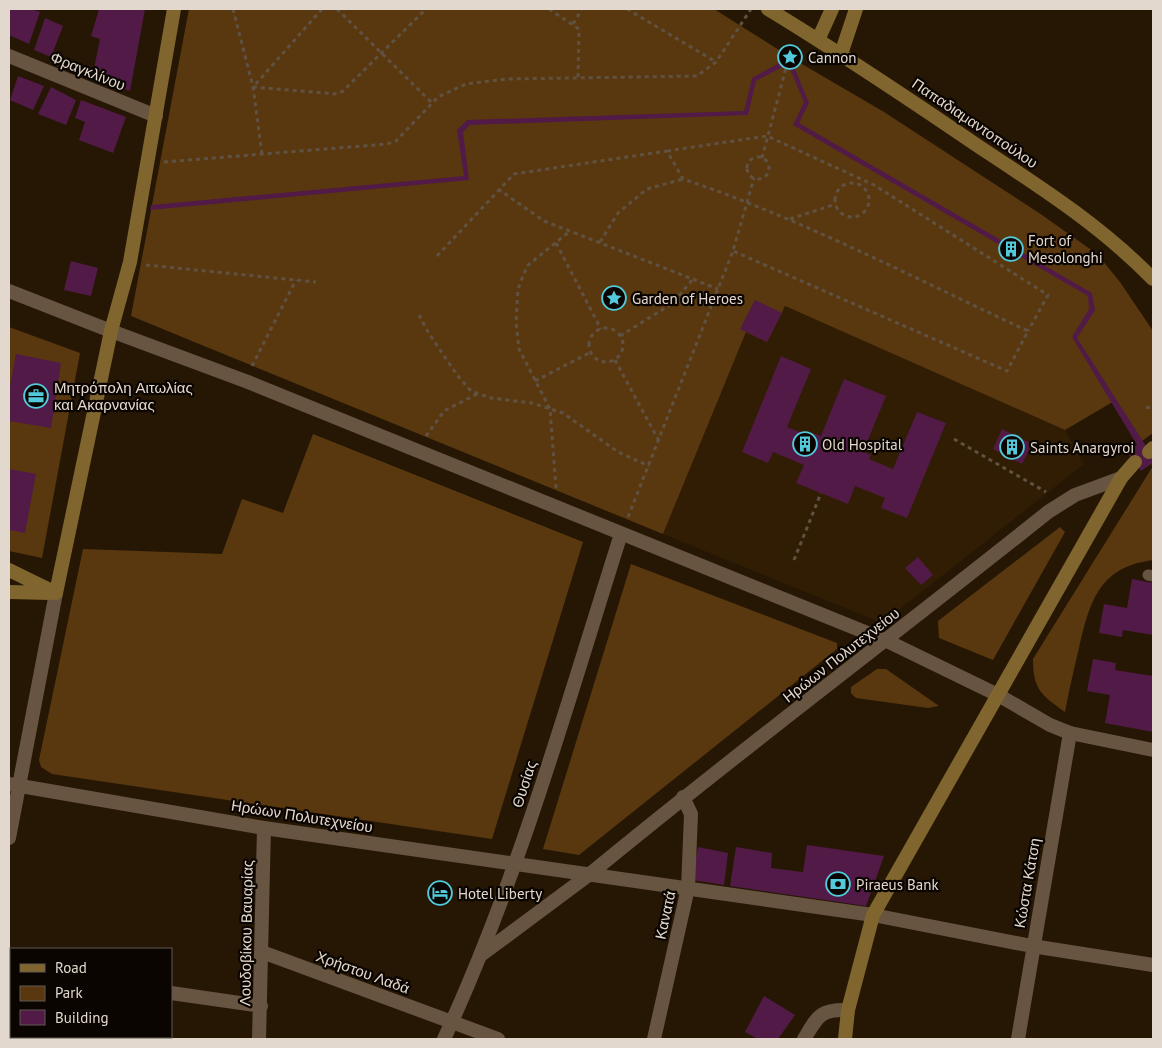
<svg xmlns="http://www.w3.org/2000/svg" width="1162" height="1048" viewBox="0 0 1162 1048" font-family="'PT Sans',sans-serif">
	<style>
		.built { fill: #311d04 }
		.green { fill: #59380f }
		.building { fill: #521a47 }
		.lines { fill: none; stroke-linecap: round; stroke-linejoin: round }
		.path { stroke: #605243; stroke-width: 3; stroke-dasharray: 4 4; stroke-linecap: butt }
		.service { stroke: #675441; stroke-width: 11 }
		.pedestrian { stroke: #675441; stroke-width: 14 }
		.minor { stroke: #675441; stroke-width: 14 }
		.tertiary { stroke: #675441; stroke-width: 14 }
		.secondary { stroke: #80662e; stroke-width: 14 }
		.labels { text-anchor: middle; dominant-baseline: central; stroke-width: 4.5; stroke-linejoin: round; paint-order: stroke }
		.poi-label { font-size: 15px; fill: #e3d8cd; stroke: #0a0501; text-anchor: start }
		.street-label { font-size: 15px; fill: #e3d8cd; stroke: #0a0501 }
	</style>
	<rect width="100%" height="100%" fill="#261705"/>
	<path class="built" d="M785,306L1065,430L1084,464L882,623L663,534L746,332Z"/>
	<path class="green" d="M189,9H714L790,57L884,112L1042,215L1097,254L1120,282L1153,331V433L1142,441L1116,400L1065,430L785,306L767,342L746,332L663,534L131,316Z
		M9,327L80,353L42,558L9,551Z
		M313,434L583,542L492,839L52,774L41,767L39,760L83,549L222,554L242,499L283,513Z
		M1153,466V560C1099,567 1090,601 1079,648C1074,669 1069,690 1065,712C1041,695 1033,689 1033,659Z
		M1060,527L1065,532L993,660L939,638L938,621Z
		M631,564L837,643V649L579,855L543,849Z
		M877,669H886L939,706L928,708L856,698L851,693V687Z"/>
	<path class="building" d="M9,9H30L40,12L29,44L9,35Z
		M99,9H145L130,91L92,78L100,39L91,36Z
		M45,18L63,26L51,57L34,50Z
		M790,57L809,103L799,123L1092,293L1095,310L1077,338L1153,457V469L1151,464L1141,471L1127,452L1137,445L1072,337L1089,309L1088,296L793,125L804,102L788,64L756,81L748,115L470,125L463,132L469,180L150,210L151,205L464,176L457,130L467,120L744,111L752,78Z
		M18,76L44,86L33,110L10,100Z
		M51,87L76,100L66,125L38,114Z
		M81,100L126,117L113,153L79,140L85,122L75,118Z
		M71,261L98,268L91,296L64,290Z
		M755,300L782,313L767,342L740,329Z
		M16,354L61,363L51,428L9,421V392Z
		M781,356L811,369L787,427L812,437L813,433L821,436L844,379L886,396L863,452L871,455L869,459L893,469L917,412L946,423L907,518L881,508L885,498L855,486L848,504L796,483L804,465L773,452L768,463L742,452Z
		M1002,429L1032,444L1022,464L993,449Z
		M9,469L36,474L25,533L9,530Z
		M918,557L933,575L921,585L905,568Z
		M1132,579L1153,583V635L1123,630L1122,637L1099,633L1104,604L1127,608Z
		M1093,659L1116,663L1115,670L1153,676V732L1105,723L1110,695L1087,691Z
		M807,845L884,856L866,906L730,886L736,847L772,853L771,868L803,872Z
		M698,847L728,853L724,885L692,880Z
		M764,996L795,1015L778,1039H758L745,1032Z"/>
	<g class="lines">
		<path class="path" d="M233,9L253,87L262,154
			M322,9L253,87L337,94L343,91L426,9
			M337,9L431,102
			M549,9L579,29L578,78
			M627,9L716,62
			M573,24L582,9
			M667,151L767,136L874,185L1048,295L1028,331
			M747 168a11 11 0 1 1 22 0a11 11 0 1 1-22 0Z
			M762,158L786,68
			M164,162L387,144L396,141L438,97L466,84L506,79L697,76L716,62L751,9
			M835 200a17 17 0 1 1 34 0a17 17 0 1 1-34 0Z
			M498,189L544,221L718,289
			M790,219L836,204
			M600,242L618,213L647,189L683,179
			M556,243L601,329
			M437,256L514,174L667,151L683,179C802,219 914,278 1028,331L1007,371L733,251
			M146,265L316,282
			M419,315L428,332L457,375L471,391L491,398L532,403L563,413L618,452L649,466
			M589 345a17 17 0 1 1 34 0a17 17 0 1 1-34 0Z
			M620,336L673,303L693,279
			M615,360L659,441
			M252,366L296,280
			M535,381L591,352
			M1146,407L1153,409
			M426,436L444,411L477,394
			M954,439L1046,492
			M556,488L550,409L519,349L516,322L518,289L527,266L570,231
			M628,517L733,251L754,178
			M794,560L821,493"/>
		<path class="service" d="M1148,575L1153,576"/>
		<path class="pedestrian" d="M481,955L590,874"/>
		<path class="minor" d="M9,56L156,116
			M9,291L111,331
			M873,915L1032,946L1153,965
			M262,952L498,1039
			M9,971H11
			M171,993L261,1006
			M259,1039L264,828
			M444,1039C519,877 567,704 621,534
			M654,1039L688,888L691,814L683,797
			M1018,1039L1070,733"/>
		<path class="tertiary" d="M111,331L248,382L887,641L998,695L1050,725L1070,733L1153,750
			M9,784L264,828L873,915
			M9,838L56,593
			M590,874C740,750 896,634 1048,512L1075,495L1121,478
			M804,1039C818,1016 820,1009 848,1010"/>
		<path class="secondary" d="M768,9C839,52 909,99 978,146C1040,187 1100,225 1153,279
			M818,40L832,9
			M841,54L856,9
			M1149,452L1153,448
			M9,570L56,593
			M9,592L50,593
			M56,593L111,331L130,262L174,9
			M845,1039L848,1010L873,915L1121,478L1135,462"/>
	</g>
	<defs>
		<g id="sight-ring" transform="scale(1.25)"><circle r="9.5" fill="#0a0501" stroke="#53cadc" stroke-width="1.5"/><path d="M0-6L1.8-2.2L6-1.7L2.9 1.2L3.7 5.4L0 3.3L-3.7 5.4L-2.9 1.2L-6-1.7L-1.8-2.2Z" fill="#53cadc"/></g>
		<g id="building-ring" transform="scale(1.25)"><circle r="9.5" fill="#0a0501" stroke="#53cadc" stroke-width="1.5"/><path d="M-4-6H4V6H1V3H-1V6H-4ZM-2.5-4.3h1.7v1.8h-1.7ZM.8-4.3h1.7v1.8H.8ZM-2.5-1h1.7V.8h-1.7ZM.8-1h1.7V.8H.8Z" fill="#53cadc"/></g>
		<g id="office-ring" transform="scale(1.25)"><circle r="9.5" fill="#0a0501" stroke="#53cadc" stroke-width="1.5"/><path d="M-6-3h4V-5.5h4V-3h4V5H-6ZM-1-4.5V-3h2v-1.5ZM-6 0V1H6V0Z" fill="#53cadc"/></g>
		<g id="bank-ring" transform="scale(1.25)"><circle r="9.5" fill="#0a0501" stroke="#53cadc" stroke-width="1.5"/><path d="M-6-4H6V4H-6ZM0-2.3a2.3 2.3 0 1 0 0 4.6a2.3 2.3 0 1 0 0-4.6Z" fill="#53cadc"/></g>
		<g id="hotel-ring" transform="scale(1.25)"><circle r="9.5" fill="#0a0501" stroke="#53cadc" stroke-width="1.5"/><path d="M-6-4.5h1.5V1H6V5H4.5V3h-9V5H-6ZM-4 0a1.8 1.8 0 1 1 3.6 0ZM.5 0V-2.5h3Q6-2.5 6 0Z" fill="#53cadc"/></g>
	</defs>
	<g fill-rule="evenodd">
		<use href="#sight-ring" x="790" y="57"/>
		<use href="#building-ring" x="1011" y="249"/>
		<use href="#sight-ring" x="614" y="298"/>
		<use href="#office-ring" x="36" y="396"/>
		<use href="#building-ring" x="805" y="444"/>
		<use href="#building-ring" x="1012" y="447"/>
		<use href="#bank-ring" x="838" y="884"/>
		<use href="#hotel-ring" x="440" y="893"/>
	</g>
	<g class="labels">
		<g class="poi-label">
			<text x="808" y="57">Cannon</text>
			<text x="1028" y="240">Fort of<tspan x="1028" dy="17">Mesolonghi</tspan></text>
			<text x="632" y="298">Garden of Heroes</text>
			<text x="54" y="387">Μητρόπολη Αιτωλίας<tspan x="54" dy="17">και Ακαρνανίας</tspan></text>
			<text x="822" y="444">Old Hospital</text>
			<text x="1030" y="447">Saints Anargyroi</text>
			<text x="856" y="884">Piraeus Bank</text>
			<text x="458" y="893">Hotel Liberty</text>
		</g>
		<g class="street-label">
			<text transform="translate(88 71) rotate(22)">Φραγκλίνου</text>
			<text transform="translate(975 123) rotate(34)">Παπαδιαμαντοπούλου</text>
			<text transform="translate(841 655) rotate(-38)">Ηρώων Πολυτεχνείου</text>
			<text transform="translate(524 784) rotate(-72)">Θυσίας</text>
			<text transform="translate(302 816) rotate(9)">Ηρώων Πολυτεχνείου</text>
			<text transform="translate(1027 883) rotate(-80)">Κώστα Κάτση</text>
			<text transform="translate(665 915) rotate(-78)">Κανατά</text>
			<text transform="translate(246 933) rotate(-89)">Λουδοβίκου Βαυαρίας</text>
			<text transform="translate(363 972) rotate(20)">Χρήστου Λαδά</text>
		</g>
	</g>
	<rect width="1162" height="1048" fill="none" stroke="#e3d8cd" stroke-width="20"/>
	<rect x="10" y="948" width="162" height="90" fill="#0a0501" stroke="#615953"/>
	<rect x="20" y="964" width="25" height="8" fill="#80662e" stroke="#615953"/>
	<text x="55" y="973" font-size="15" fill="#e3d8cd">Road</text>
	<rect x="20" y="986" width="25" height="15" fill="#59380f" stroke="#615953"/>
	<text x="55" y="998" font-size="15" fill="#e3d8cd">Park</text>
	<rect x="20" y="1010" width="25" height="15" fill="#521a47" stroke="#615953"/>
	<text x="55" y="1023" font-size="15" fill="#e3d8cd">Building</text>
</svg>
